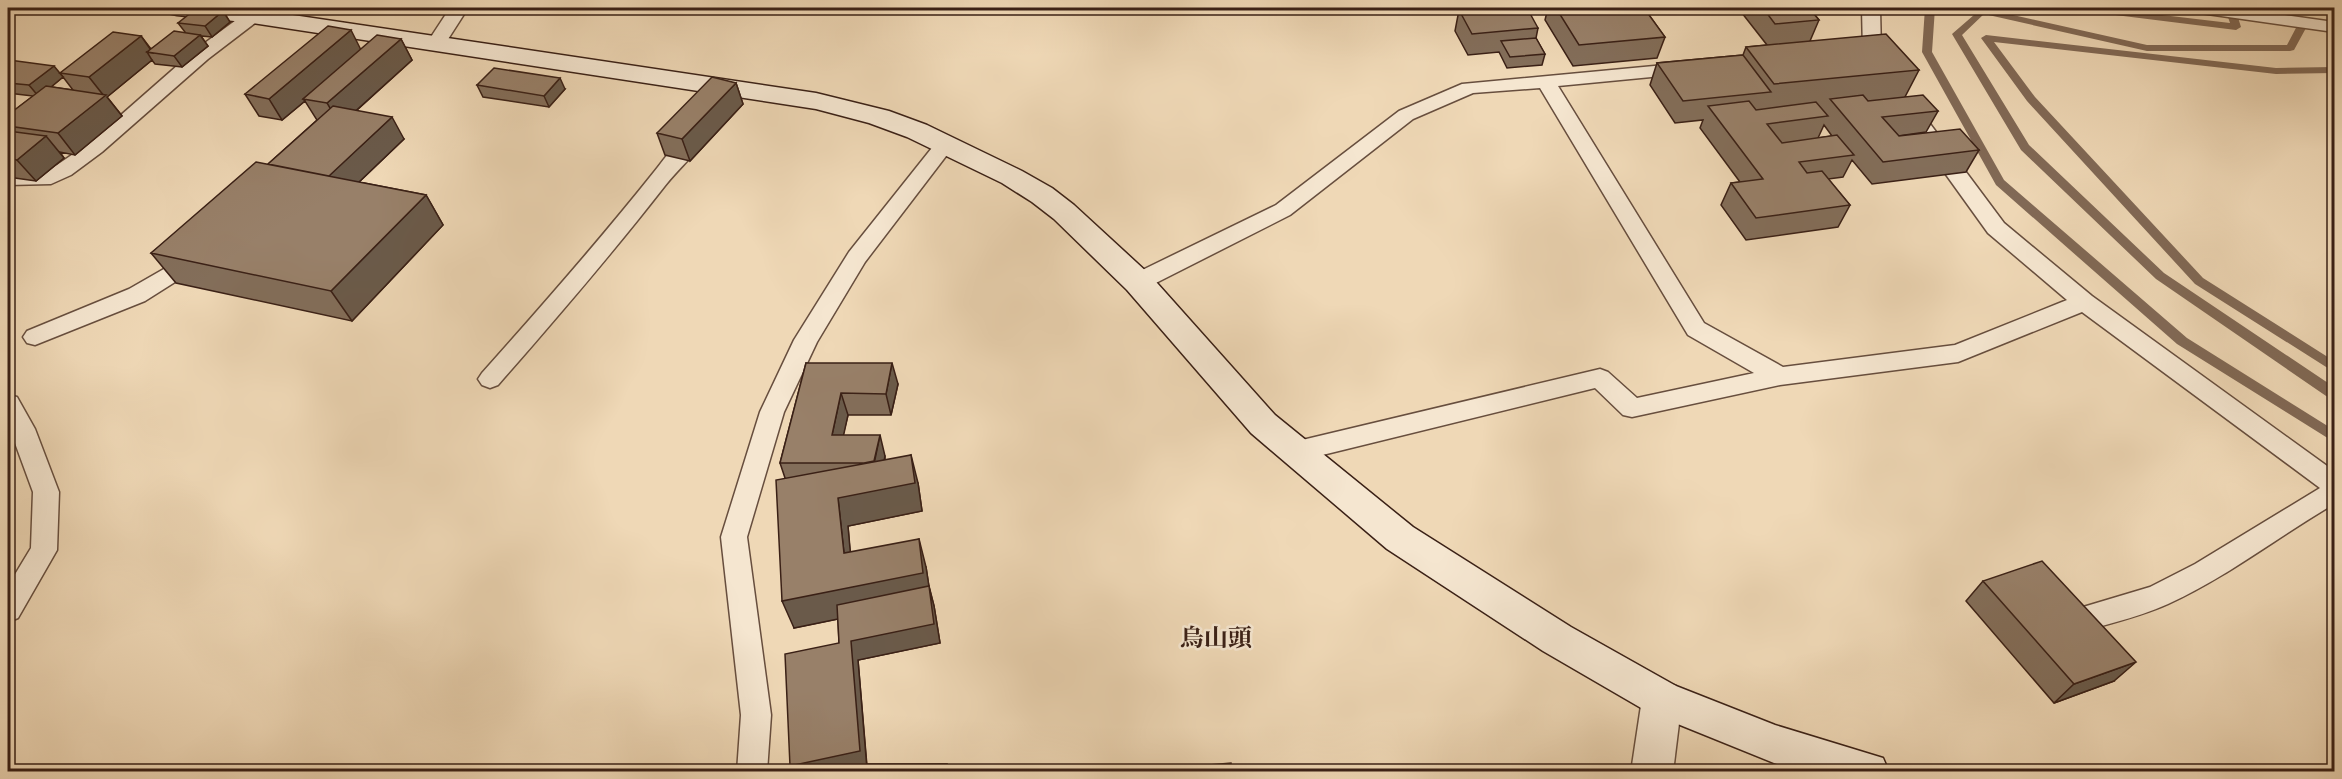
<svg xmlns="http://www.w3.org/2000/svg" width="2342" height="779" viewBox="0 0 2342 779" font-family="'EB Garamond','Noto Serif TC',serif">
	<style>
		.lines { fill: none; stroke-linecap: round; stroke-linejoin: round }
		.stream { fill: #816956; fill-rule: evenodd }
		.service-casing { stroke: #674e3e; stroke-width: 3 }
		.tertiary-casing { stroke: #674e3e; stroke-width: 3 }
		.secondary-casing { stroke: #3a2016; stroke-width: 3 }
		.service { fill: #f5e6d0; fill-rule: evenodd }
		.tertiary { fill: #f5e6d0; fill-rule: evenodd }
		.secondary { fill: #f5e6d0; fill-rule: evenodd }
		.wall { fill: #836e5a; stroke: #3a2016; stroke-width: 1.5; fill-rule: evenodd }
		.shaded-wall { fill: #6a5a4a; stroke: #3a2016; stroke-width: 1.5 }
		.building { fill: #988069; stroke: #3a2016; stroke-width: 1.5 }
		.labels { text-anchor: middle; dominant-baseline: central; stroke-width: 5; stroke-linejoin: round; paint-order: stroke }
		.quarter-label { font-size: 24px; font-weight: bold; fill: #3a2016; stroke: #f5e6d0 }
	</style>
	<rect width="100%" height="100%" fill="#efd8b6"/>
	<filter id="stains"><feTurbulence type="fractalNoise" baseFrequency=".00333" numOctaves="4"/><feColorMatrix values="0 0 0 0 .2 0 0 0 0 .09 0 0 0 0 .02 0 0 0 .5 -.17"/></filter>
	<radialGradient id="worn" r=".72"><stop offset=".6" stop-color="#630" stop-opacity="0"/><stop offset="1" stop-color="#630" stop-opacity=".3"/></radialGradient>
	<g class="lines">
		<path class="stream" d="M1925,8H1935L1932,52L2004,180L2187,338L2334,430V442L2177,344L1996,185L1922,52Z
			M1982,8L2147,45H2287L2297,26H2305L2306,28L2294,50L2290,51H2147L1984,14L1962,35L2029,145L2164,273L2334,387V399L2329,398L2156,279L2021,150L1952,34Z
			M2078,8H2103L2230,23L2225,8H2235L2241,27L2236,30L2083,11Z
			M1986,35L2276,68L2334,67V73L2276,74L1994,42L2035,97L2203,278L2334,361V372L2195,284L2027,101L1981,38Z"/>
		<g class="service-casing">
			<path id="service" d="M450,8H468L443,47H429L427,43Z
				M1862,8H1880L1881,52L1889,66L1887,70H1873L1863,52Z
				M2191,8H2234L2334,22V32L2200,13Z
				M253,11L259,12L262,16L259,20L208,59L102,152L71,175L51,184L8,185V171L47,170L57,165L88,144L194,51L247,12Z
				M1686,63L1695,69L1693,73L1558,86L1704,323L1783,367L1955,345L2067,300L1988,233L1896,105L1899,101H1913L2004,223L2092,296L2334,471V504C2279,536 2227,577 2168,604C2135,619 2098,626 2063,637L2053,634L2049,625L2053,616L2150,587L2195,564L2320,488L2082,312L1958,362L1780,385L1632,417L1623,415L1595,388L1298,461L1289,458L1286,451L1289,444L1298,441L1600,369L1608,372L1637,398L1754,373L1688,335L1540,88L1473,93L1413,119L1290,215L1146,288L1138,290L1130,288L1127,282L1130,276L1276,205L1399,111L1462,84Z
				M699,128L706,130L709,134C697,153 678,169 664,187C611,255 555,320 498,385L490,388L482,385L478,379L482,373C541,307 599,241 654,172C666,158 681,132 699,128Z
				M946,137L953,139L956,143L865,262L817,342L784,412L747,537L771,715L767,772H737L741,715L721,537L760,412L794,340L849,252L939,139Z
				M197,250L205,253L208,258L205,263L145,301L35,345L27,343L23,337L27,331L129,289Z
				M8,395L17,397L35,429L59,492L57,550L18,618L8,622V586L31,548L33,492L8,424Z"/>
		</g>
		<g class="tertiary-casing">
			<path id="tertiary" d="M1662,681L1676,686L1682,699L1673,772H1631L1642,699L1648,686Z"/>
		</g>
		<g class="secondary-casing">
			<path id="secondary" d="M165,8L253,9L816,93L889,111L927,125L1022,171L1052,188L1074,205L1149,274L1275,415L1413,527L1571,627L1676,686L1775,725L1883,758L1889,772H1802L1774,763L1648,712L1543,651L1387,549L1251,433L1127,290L1054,219L1032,202L1002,183L907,137L869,123L816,109L253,23L177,15L168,13Z"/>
		</g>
		<use href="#service" class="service"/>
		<use href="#tertiary" class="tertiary"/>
		<use href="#secondary" class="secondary"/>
	</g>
	<path class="wall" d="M1548,8H1644L1665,37L1657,58L1573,66L1545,20Z
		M1738,8H1809L1819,20L1810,41L1919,70L1905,97L1938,111L1926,132L1898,136L1979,150L1966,172L1872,184L1852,160L1843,177L1828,179L1850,205L1838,227L1746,240L1721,205L1731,183L1740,182L1700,128L1703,120L1675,123L1650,85L1657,63L1743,55L1746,47L1767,45ZM1824,125L1832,136L1818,138Z
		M1459,10L1538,28L1536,38L1545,54L1542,65L1507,68L1499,52L1468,55L1455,31Z
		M223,11L230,22L212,37L201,36L208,46L182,67L155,64L152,60L107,97L122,116L75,155L60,152L64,158L36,181L8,177V115L33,96L8,93V62L63,77L51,87L73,90L60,73L141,36L151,49L185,32L178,23Z
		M401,39L412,60L356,111L404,139L359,182L426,195L443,225L352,321L176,283L151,253L268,164L317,120L305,101L282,120L259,116L245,94L361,49Z
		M736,83L743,104L690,161L665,155L657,133Z
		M477,85L565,89L549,107L483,97Z
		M806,363L898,384L891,415H848L843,435L885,456V460L918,483L922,511L848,526L850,552L926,567L929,587L934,606L940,643L858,660L867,766L947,764L949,771H866L867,769L839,643L838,619L794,628L785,478L780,463Z
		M1983,581L2114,681L2054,703L1966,601Z"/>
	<path class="shaded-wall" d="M223,11L230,22L212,37L205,26Z
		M351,30L362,52L303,99L305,101L282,120L269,99Z
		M200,35L208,46L182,67L174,56Z
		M141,36L153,53L147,52L152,60L107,97L122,116L75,155L58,133L104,96L89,77Z
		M401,39L412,60L340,125L327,103Z
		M54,66L63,77L39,97L29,85Z
		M560,78L565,89L549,107L544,96Z
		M736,83L743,104L690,161L682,139Z
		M392,117L404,139L337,203L323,181Z
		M46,136L64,158L36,181L17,160Z
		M426,195L443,225L352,321L331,291Z
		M892,363L898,384L891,415L886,394Z
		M841,393L848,415L839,456L832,435Z
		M880,435L885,456L880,484L874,464Z
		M911,455L918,483L922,511L848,526L853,581L844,553L838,498Z
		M919,539L926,567L931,600L794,628L782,601Z
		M929,586L934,606L940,643L858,660L867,769L856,771H792L790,766L851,641Z
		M2136,662L2114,681L2054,703L2074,684Z"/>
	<path class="building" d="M197,8L223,11L205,26L178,23Z
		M1485,8H1527L1538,28L1472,34L1459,10Z
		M1556,8H1644L1665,37L1579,45Z
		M1763,8H1809L1819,20L1775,24Z
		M328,26L351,30L269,99L245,94Z
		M174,31L200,35L174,56L147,52Z
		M113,32L141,36L89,77L60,73Z
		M1886,34L1919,70L1774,84L1746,47Z
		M377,35L401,39L327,103L303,99Z
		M1536,38L1545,54L1510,57L1501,41Z
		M1743,55L1771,92L1683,101L1657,63Z
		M9,60L54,66L29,85L8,83V62Z
		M494,68L560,78L544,96L477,85Z
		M712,77L736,83L682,139L657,133Z
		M46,86L106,95L58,133L8,126V115Z
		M1863,95L1868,101L1923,95L1938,111L1882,117L1899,136L1960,129L1979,150L1883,162L1830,99Z
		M1749,101L1756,110L1816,102L1828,116L1767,124L1782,143L1837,135L1854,155L1799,162L1807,173L1822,171L1850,205L1756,218L1731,183L1763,179L1708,106Z
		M333,106L392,117L329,176L268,164Z
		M8,131L46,136L17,160L8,158Z
		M256,162L426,195L331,291L151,253Z
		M806,363H892L886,394L841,393L832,435H880L874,461L864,463H780Z
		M911,455L915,483L838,498L844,553L919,539L923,573L782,601L776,480Z
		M2042,561L2136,662L2074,684L1983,581Z
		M929,586L934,624L851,641L860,751L790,766L785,654L839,643L837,605Z
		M1231,763L1232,771H1141Z
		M867,764H947L946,771H866Z"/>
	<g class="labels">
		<g class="quarter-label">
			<text x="1216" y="637">烏山頭</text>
		</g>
	</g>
	<rect width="2342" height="779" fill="none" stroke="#efd8b6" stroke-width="30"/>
	<rect x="9" y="9" width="2324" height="761" fill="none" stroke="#3a2016" stroke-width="3"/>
	<rect x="15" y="15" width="2312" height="749" fill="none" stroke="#3a2016" stroke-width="1.5"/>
	<rect width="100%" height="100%" filter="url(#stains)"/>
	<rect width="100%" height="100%" fill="url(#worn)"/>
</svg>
